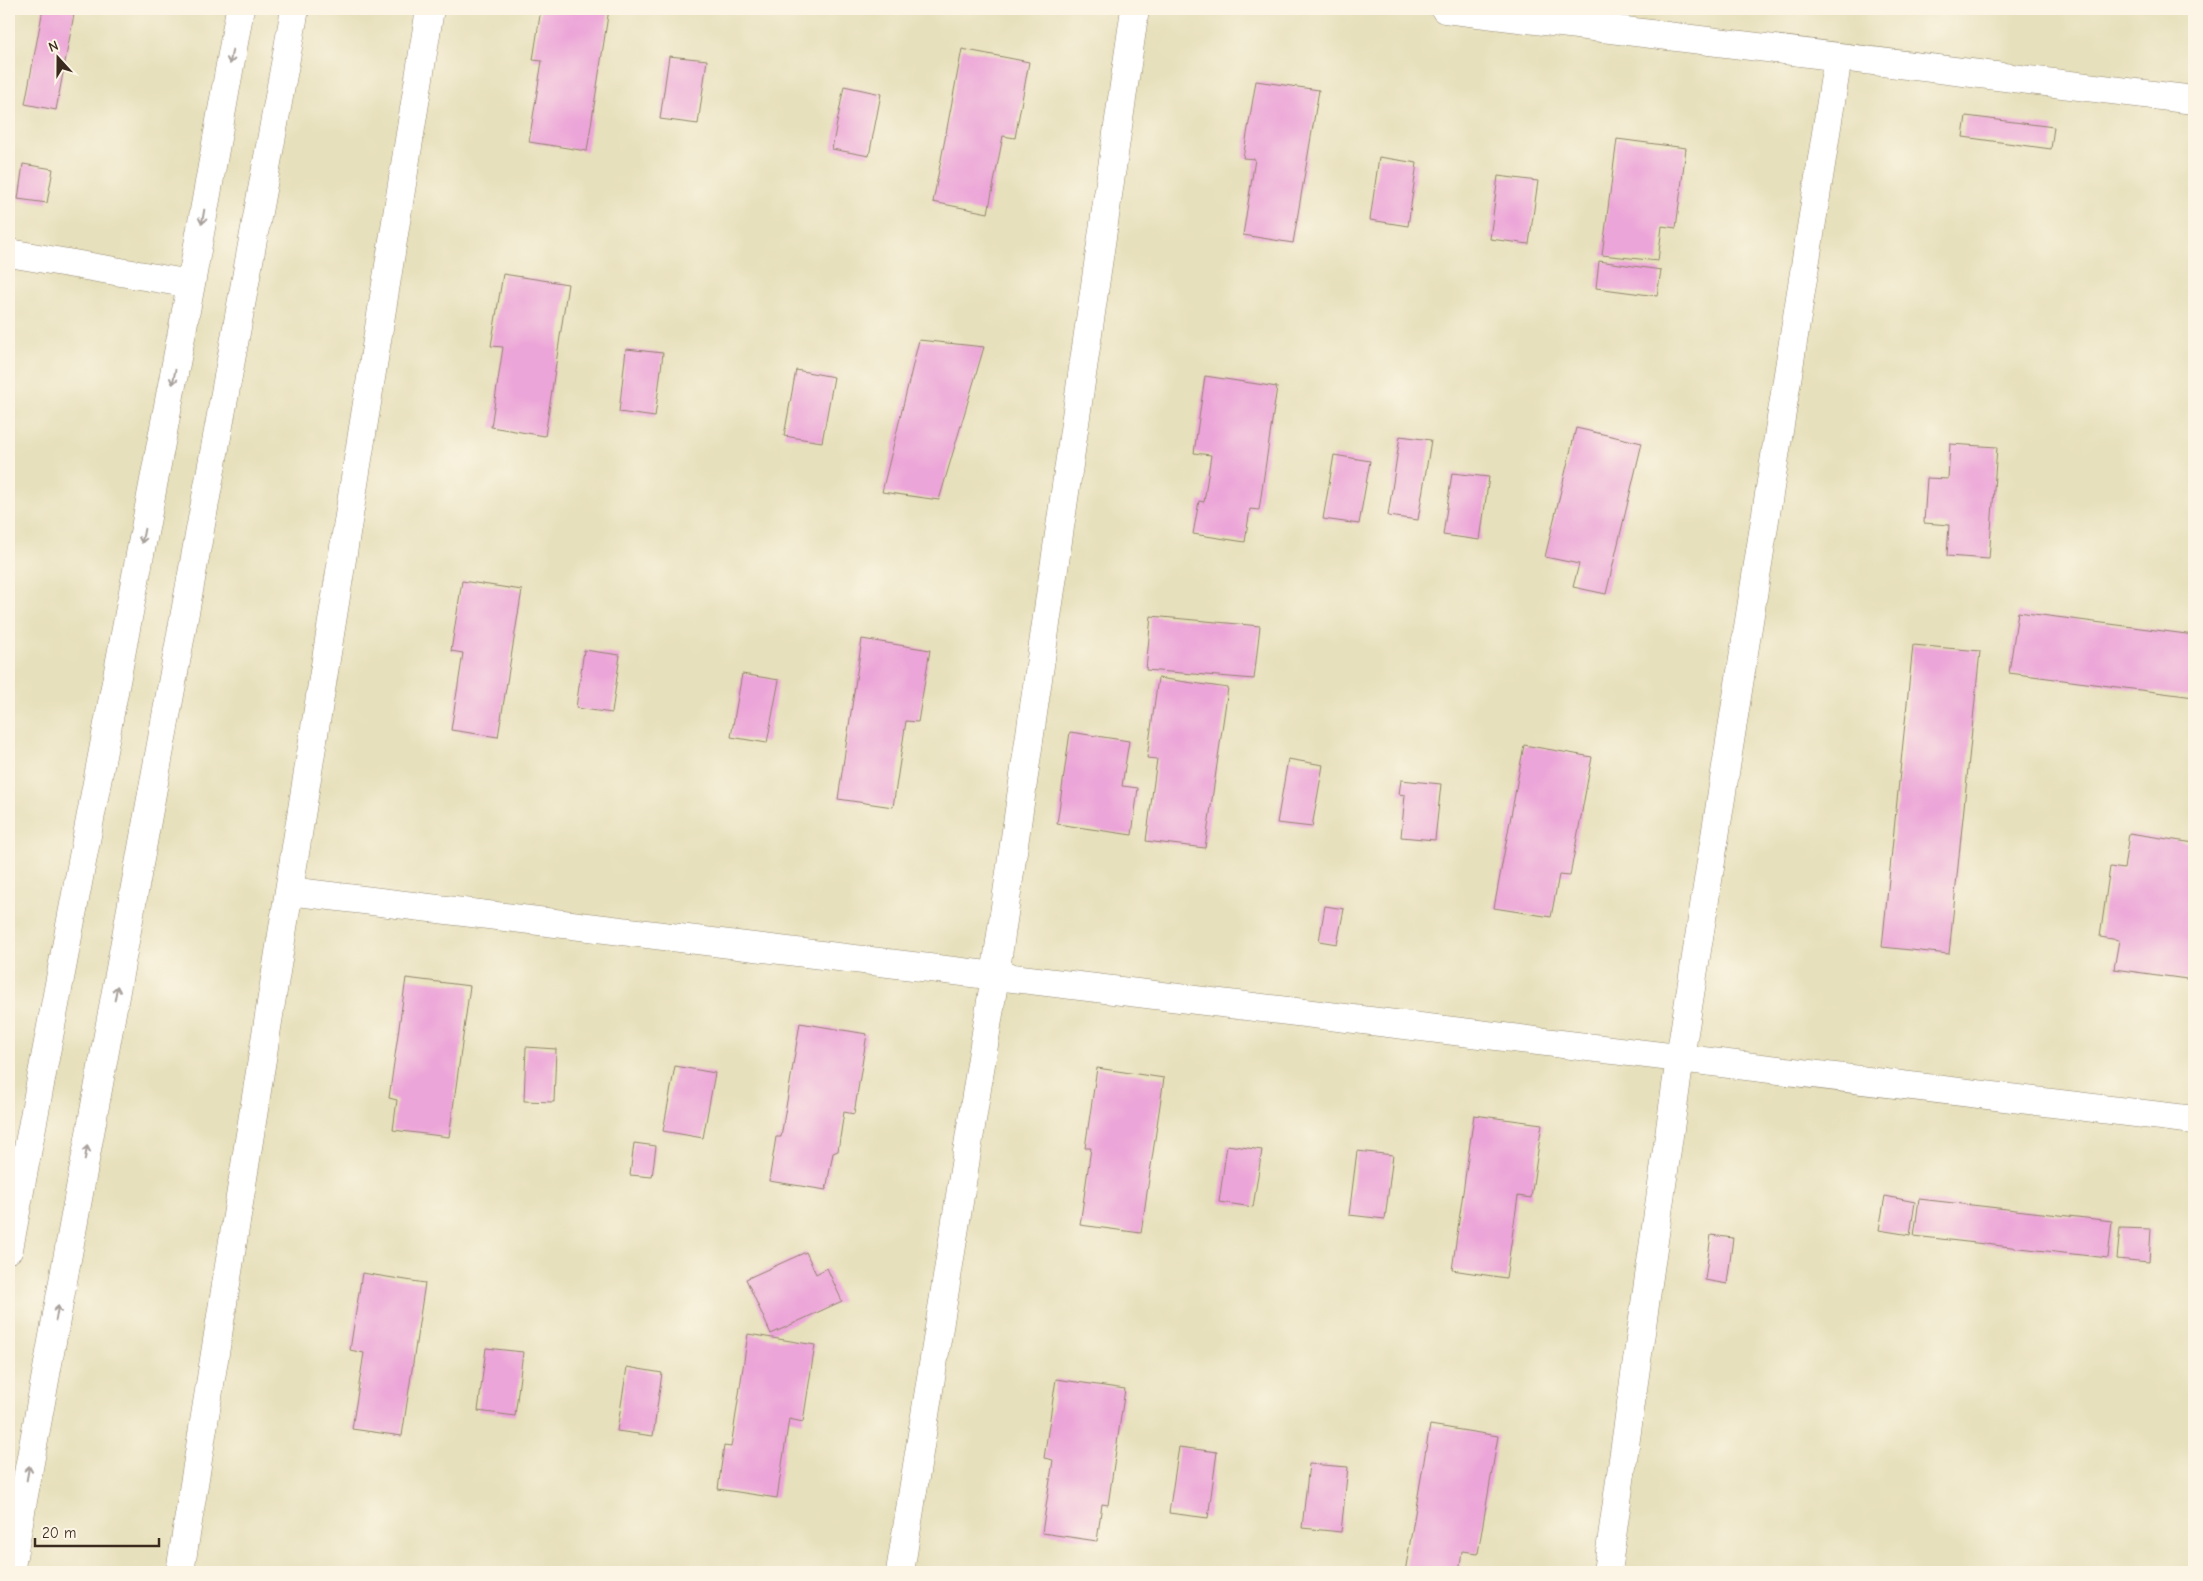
<svg xmlns="http://www.w3.org/2000/svg" width="2203" height="1581" viewBox="0 0 2203 1581" font-family="'Comic Neue',sans-serif">
	<style>
		.building { fill: #eca5d8 }
		.lines { fill: none; stroke-linecap: round; stroke-linejoin: round }
		.minor-casing { stroke: #91856d; stroke-width: 29 }
		.minor { stroke: #fff; stroke-width: 28 }
		.oneway { stroke: #a79f9a }
	</style>
	<rect width="100%" height="100%" fill="#fcf5e5"/>
	<filter id="ink" filterUnits="userSpaceOnUse"><feTurbulence type="fractalNoise" baseFrequency=".02" numOctaves="2"/><feDisplacementMap in="SourceGraphic" scale="10" xChannelSelector="R" yChannelSelector="G"/><feConvolveMatrix kernelMatrix="1 2 1 2 8 2 1 2 1" color-interpolation-filters="sRGB"/></filter>
	<filter id="wash" filterUnits="userSpaceOnUse"><feTurbulence type="fractalNoise" baseFrequency=".0096" numOctaves="4" result="noise"/><feDisplacementMap in="SourceGraphic" scale="20" xChannelSelector="R" yChannelSelector="G"/><feGaussianBlur stdDeviation="1.12" result="paint"/><feColorMatrix in="noise" values="0 0 0 0 0 0 0 0 0 0 0 0 0 0 0 0 0 1.4 0 .05"/><feComposite in="paint" operator="in"/></filter>
	<g filter="url(#wash)">
		<rect width="100%" height="100%" fill="#e7e0bc"/>
		<g id="blocks">
			<path class="building" d="M43,9H75L56,110L25,104Z
				M541,9H609L587,151L529,142L542,61L533,60Z
				M962,49L1029,62L1015,138L1003,136L988,213L933,202Z
				M669,56L707,60L698,124L660,119Z
				M1256,81L1319,90L1293,243L1243,235L1255,159L1243,158Z
				M844,86L881,94L869,156L832,149Z
				M1966,116L2054,127L2051,149L1963,137Z
				M1617,139L1686,148L1676,228L1662,226L1658,261L1602,255Z
				M1379,157L1417,163L1408,226L1370,220Z
				M23,164L53,169L47,203L18,199Z
				M1498,176L1538,181L1529,244L1490,239Z
				M1599,261L1661,270L1657,296L1596,288Z
				M503,274L568,284L545,436L491,427L503,347L491,346Z
				M919,340L984,347L939,500L882,492Z
				M626,349L663,353L655,417L619,412Z
				M796,370L834,377L822,442L784,436Z
				M1205,376L1277,387L1259,510L1250,509L1245,542L1193,534L1199,501L1204,502L1211,455L1194,453Z
				M1576,428L1642,443L1606,594L1573,587L1579,564L1545,557Z
				M1400,436L1431,440L1418,520L1388,516Z
				M1950,444L1997,447L1989,559L1947,556L1949,525L1924,523L1927,478L1948,479Z
				M1334,455L1370,461L1359,524L1323,519Z
				M1452,473L1489,477L1480,540L1443,535Z
				M462,581L522,590L498,737L451,730L463,653L451,651Z
				M2018,612L2194,635V697L2009,673Z
				M1151,616L1260,626L1254,679L1146,670Z
				M862,639L930,650L918,722L906,721L893,807L838,799Z
				M1913,645L1980,651L1949,954L1882,947Z
				M584,650L620,655L612,713L576,708Z
				M742,674L779,680L767,743L731,737Z
				M1158,678L1228,688L1205,848L1146,841L1157,759L1147,758Z
				M1070,732L1129,741L1122,786L1138,788L1132,835L1057,824Z
				M1524,745L1592,757L1570,876L1559,875L1551,917L1494,908Z
				M1288,759L1323,765L1312,827L1277,823Z
				M1401,780L1441,784L1435,840L1401,837L1405,795L1399,794Z
				M2129,833L2194,843V980L2114,969L2119,940L2100,937L2110,867L2124,869Z
				M1325,906L1344,909L1337,944L1319,941Z
				M406,978L470,986L449,1137L393,1130L397,1100L389,1098Z
				M800,1023L867,1034L854,1114L844,1112L838,1151L833,1153L826,1190L769,1181L776,1137H781Z
				M526,1047L556,1049L554,1102L524,1101Z
				M675,1066L715,1073L703,1138L663,1131Z
				M1097,1068L1164,1078L1141,1233L1080,1225L1091,1148H1085Z
				M1474,1115L1542,1124L1531,1198L1518,1196L1506,1278L1452,1270Z
				M634,1143L656,1146L652,1177L630,1175Z
				M1227,1145L1262,1150L1253,1207L1219,1202Z
				M1357,1151L1393,1155L1385,1219L1349,1215Z
				M1885,1196L1915,1202L1910,1235L1879,1230Z
				M1919,1199L2112,1221L2108,1258L1914,1236Z
				M2120,1228L2151,1229L2149,1262L2117,1259Z
				M1711,1235L1733,1238L1727,1284L1705,1280Z
				M806,1252L816,1274L827,1268L842,1301L771,1334L746,1279Z
				M362,1273L425,1283L402,1436L352,1429L364,1353L350,1350Z
				M748,1334L815,1345L803,1422L789,1419L777,1498L718,1489L724,1446L731,1447Z
				M486,1348L523,1352L515,1416L478,1411Z
				M627,1367L662,1373L653,1436L617,1431Z
				M1056,1379L1125,1389L1108,1505L1102,1504L1097,1541L1042,1533L1053,1460L1044,1458Z
				M1430,1425L1498,1436L1478,1553L1462,1551L1459,1572H1405Z
				M1179,1447L1217,1452L1208,1518L1169,1513Z
				M1309,1464L1348,1467L1341,1532L1302,1528Z"/>
		</g>
	</g>
	<g filter="url(#ink)">
		<use href="#blocks" fill-opacity="0" stroke="#91856d" stroke-width="1"/>
		<g class="lines">
			<g class="minor-casing">
				<path id="minor" d="M1445,9L2194,100
					M9,253L191,284
					M289,891L2194,1120
					M9,1249L191,284L240,9
					M10,1572L295,9
					M180,1572L430,9
					M900,1572L995,976L1135,9
					M1607,1572L1680,1058L1838,57"/>
			</g>
			<use href="#minor" class="minor"/>
		</g>
		<defs><path id="oneway-shaft" d="M-6 0H5M1.5-3L5.5 0L1.5 3" fill="none" stroke-width="1.6" stroke-linecap="round" stroke-linejoin="round" transform="scale(1.25)"/></defs>
		<g class="oneway">
			<use href="#oneway-shaft" transform="translate(231 57) rotate(100)"/>
			<use href="#oneway-shaft" transform="translate(203 217) rotate(100)"/>
			<use href="#oneway-shaft" transform="translate(174 377) rotate(101)"/>
			<use href="#oneway-shaft" transform="translate(143 536) rotate(101)"/>
			<use href="#oneway-shaft" transform="translate(116 993) rotate(-80)"/>
			<use href="#oneway-shaft" transform="translate(86 1153) rotate(-80)"/>
			<use href="#oneway-shaft" transform="translate(57 1313) rotate(-80)"/>
			<use href="#oneway-shaft" transform="translate(28 1473) rotate(-80)"/>
		</g>
	</g>
	<rect width="2203" height="1581" fill="none" stroke="#fcf5e5" stroke-width="30"/>
	<g transform="translate(58 58) rotate(339)" stroke="#fcf5e5" stroke-width="4" paint-order="stroke">
	<path d="M0-4L9 19L0 12L-9 19Z" fill="#3b2a1e"/>
	<text y="-8" font-size="14" font-weight="bold" text-anchor="middle" fill="#3b2a1e">N</text>
	</g>
	<path d="M35 1538v8h124v-8" fill="none" stroke="#3b2a1e" stroke-width="2.5"/>
	<text x="42" y="1538" font-size="15" fill="#3b2a1e" stroke="#fcf5e5" stroke-width="4" paint-order="stroke">20 m</text>
</svg>
